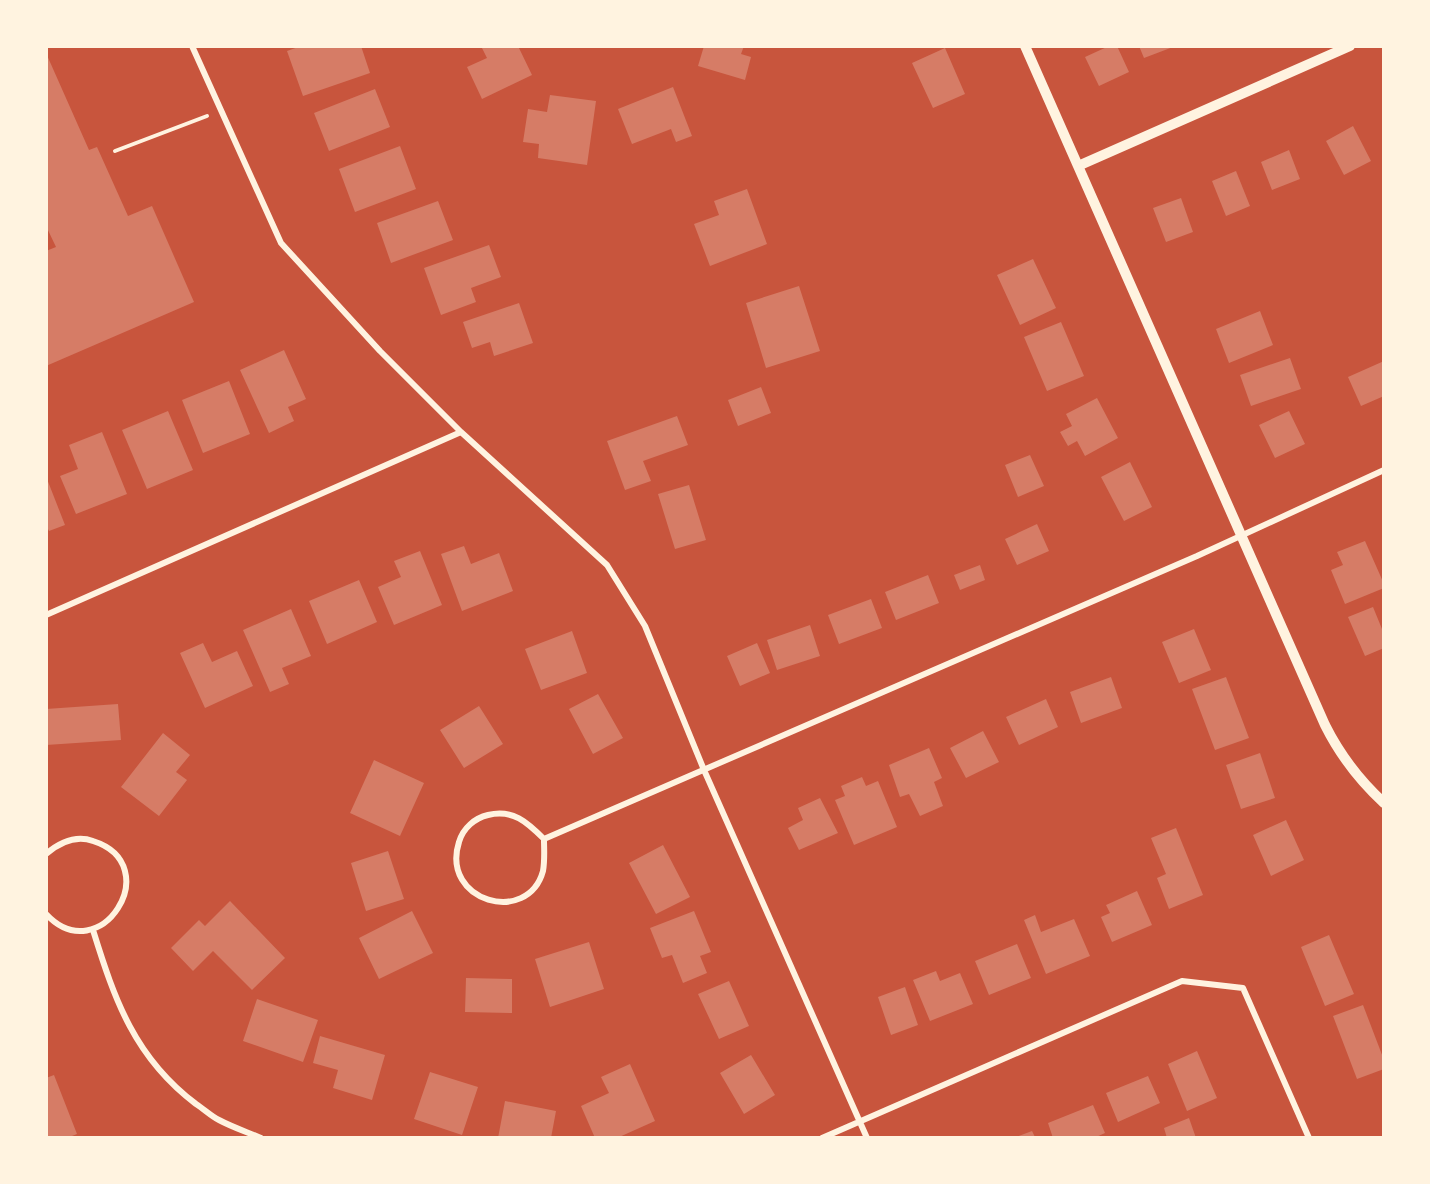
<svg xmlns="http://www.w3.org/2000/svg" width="1430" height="1184" font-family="'Golos Text',sans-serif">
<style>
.building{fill:#d67c66}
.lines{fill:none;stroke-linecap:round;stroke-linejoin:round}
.path{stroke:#fff3e0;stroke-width:4}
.minor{stroke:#fff3e0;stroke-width:6}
.tertiary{stroke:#fff3e0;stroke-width:10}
</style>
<rect width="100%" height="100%" fill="#c8553d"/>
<!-- building -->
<path class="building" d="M 301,46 L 361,46 L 370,73 L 303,96 L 287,51 Z
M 481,46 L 518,46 L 532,75 L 482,99 L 467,67 L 487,58 Z
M 704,46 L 744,46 L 741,54 L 751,57 L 745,80 L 698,66 Z
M 1109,46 L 1117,46 L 1129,72 L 1099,86 L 1085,57 Z
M 1139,46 L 1173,46 L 1173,47 L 1144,58 Z
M 945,48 L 965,94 L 933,108 L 912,63 Z
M 46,53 L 89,150 L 97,147 L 128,216 L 152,206 L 194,302 L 46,366 L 46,251 L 56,247 L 46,226 Z
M 673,87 L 692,136 L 676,142 L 671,129 L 632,144 L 618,109 Z
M 375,89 L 390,127 L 329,151 L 314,113 Z
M 550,95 L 596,101 L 587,165 L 538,158 L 539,144 L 523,142 L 528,109 L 547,112 Z
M 1353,126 L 1371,161 L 1344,175 L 1326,141 Z
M 400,146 L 416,189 L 355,212 L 339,169 Z
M 1289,150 L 1300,179 L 1272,190 L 1261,162 Z
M 1236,171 L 1250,206 L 1226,216 L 1212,181 Z
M 747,189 L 767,244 L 710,266 L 694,224 L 719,215 L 714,201 Z
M 1181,198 L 1193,232 L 1166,242 L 1153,208 Z
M 438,201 L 453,240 L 391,263 L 377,223 Z
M 489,245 L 501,277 L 471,288 L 476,302 L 441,315 L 424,268 Z
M 1033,259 L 1056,308 L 1020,325 L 997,275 Z
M 799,286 L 820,351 L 766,368 L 746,303 Z
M 519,303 L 533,343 L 494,356 L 490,342 L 472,348 L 463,322 Z
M 1260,311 L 1273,345 L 1229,363 L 1216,329 Z
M 1061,322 L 1084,376 L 1047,391 L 1024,337 Z
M 284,350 L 306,399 L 288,407 L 294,421 L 269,433 L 240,370 Z
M 1290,358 L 1301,389 L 1251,406 L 1240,375 Z
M 1384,361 L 1384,396 L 1361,406 L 1348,377 Z
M 229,381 L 250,434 L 203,453 L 182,400 Z
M 761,387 L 771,413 L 738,426 L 728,400 Z
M 1097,398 L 1118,438 L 1085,456 L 1077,441 L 1068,446 L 1060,432 L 1072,426 L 1066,414 Z
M 168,411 L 193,470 L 147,489 L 122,430 Z
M 1289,411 L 1305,444 L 1275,458 L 1259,425 Z
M 677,416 L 688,445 L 643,461 L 651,481 L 625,490 L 607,441 Z
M 102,432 L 127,494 L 76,514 L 60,476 L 78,469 L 69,445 Z
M 1030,455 L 1044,486 L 1018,497 L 1005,465 Z
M 1130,462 L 1152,507 L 1124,521 L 1101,477 Z
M 47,479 L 65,525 L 49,531 L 46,525 Z
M 689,485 L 706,540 L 675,549 L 658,494 Z
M 1037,524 L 1049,551 L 1017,565 L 1005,539 Z
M 1365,541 L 1384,584 L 1384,588 L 1345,604 L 1331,570 L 1343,565 L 1337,552 Z
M 464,546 L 471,564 L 499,553 L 513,591 L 462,611 L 441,554 Z
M 420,551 L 442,605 L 394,625 L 378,587 L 401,577 L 394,561 Z
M 980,565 L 985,580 L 960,590 L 954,575 Z
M 928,575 L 939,603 L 896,620 L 885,592 Z
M 359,580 L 377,622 L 327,644 L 309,601 Z
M 871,599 L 882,628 L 839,644 L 828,615 Z
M 1373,607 L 1382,629 L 1384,628 L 1384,648 L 1365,656 L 1348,617 Z
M 291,609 L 311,656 L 282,668 L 289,684 L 270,692 L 243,630 Z
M 810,625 L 820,656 L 777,670 L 767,640 Z
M 1194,629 L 1211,670 L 1179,683 L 1162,642 Z
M 572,631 L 587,673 L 541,690 L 525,649 Z
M 203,643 L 212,662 L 237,651 L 253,686 L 205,708 L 180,653 Z
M 757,643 L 770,673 L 740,686 L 727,656 Z
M 1111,677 L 1122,708 L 1081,723 L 1070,692 Z
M 1226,677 L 1249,738 L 1215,750 L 1192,689 Z
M 598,694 L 623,738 L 593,754 L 569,709 Z
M 1046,699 L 1058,727 L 1019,745 L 1006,717 Z
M 118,704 L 121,740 L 46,745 L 46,709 Z
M 479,706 L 503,744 L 464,768 L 440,730 Z
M 983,731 L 999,762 L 966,778 L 950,748 Z
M 163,733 L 190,755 L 176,772 L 187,780 L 159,816 L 121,787 Z
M 929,748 L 942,778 L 934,782 L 943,806 L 920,816 L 909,794 L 900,797 L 889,765 Z
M 1260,753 L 1275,798 L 1241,809 L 1226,765 Z
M 374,760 L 424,783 L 400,836 L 350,813 Z
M 862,777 L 866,786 L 878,781 L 897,827 L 854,845 L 835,800 L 845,796 L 841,786 Z
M 820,798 L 838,833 L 799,850 L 788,828 L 803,820 L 798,808 Z
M 1286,820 L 1304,860 L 1271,876 L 1253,835 Z
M 1176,828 L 1203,895 L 1169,909 L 1157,878 L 1166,874 L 1151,838 Z
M 663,845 L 690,897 L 656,914 L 629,863 Z
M 388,851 L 404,899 L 366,911 L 351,863 Z
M 1137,891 L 1152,925 L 1112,942 L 1101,917 L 1110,913 L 1106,905 Z
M 230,901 L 285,958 L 252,990 L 213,951 L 193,971 L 171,948 L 199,920 L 205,926 Z
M 412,911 L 433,953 L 379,979 L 359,938 Z
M 694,911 L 711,952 L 700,956 L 707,973 L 683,983 L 672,955 L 662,958 L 650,928 Z
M 1035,915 L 1041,932 L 1074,919 L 1090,956 L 1046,974 L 1024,920 Z
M 1329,935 L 1354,994 L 1325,1006 L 1301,947 Z
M 589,942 L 604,989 L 550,1007 L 535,959 Z
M 1017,944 L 1031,978 L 989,995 L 975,961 Z
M 936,971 L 940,981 L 960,973 L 973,1004 L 930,1021 L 913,980 Z
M 466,978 L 512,979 L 512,1013 L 465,1012 Z
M 729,981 L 749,1026 L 719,1039 L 698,994 Z
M 905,987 L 918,1025 L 891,1035 L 878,997 Z
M 257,999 L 318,1020 L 303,1062 L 243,1041 Z
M 1363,1005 L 1384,1060 L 1384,1069 L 1357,1079 L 1333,1016 Z
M 320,1036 L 385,1055 L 372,1100 L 333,1088 L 338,1070 L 313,1063 Z
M 1197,1051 L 1217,1098 L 1187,1111 L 1168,1064 Z
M 751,1055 L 775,1095 L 744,1114 L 720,1073 Z
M 630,1064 L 655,1121 L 617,1138 L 595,1138 L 581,1106 L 609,1093 L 601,1077 Z
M 430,1072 L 478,1087 L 462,1135 L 414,1119 Z
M 54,1075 L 77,1134 L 67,1138 L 46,1138 L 46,1078 Z
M 1148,1076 L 1160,1103 L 1118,1122 L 1106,1093 Z
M 505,1101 L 556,1111 L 551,1138 L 498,1138 Z
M 1093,1105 L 1105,1133 L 1094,1138 L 1053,1138 L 1048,1123 Z
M 1189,1118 L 1196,1138 L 1167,1138 L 1164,1128 Z
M 1032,1131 L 1035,1137 L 1016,1137 Z"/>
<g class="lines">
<!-- path -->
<path class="path" d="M 115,151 L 207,116"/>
<!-- minor -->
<path class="minor" d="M 192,46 L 281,243 L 380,351 L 461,432 L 607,565 L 645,626 L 704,770 L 867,1138
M 46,615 L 461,432
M 544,839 C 527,822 513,809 488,815 C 475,818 463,828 459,842 C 440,902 528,926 543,871 C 545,860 544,849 544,839 L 1197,556 L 1384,470
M 46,854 C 59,843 76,835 93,841 C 168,865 100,972 46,914
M 93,930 C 115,1001 135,1058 196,1104 C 204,1109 211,1116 219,1120 C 232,1127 247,1132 261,1138
M 822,1138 L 1182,981 L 1243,988 L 1309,1138"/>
<!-- tertiary -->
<path class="tertiary" d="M 1025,46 L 1325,725 C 1340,755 1359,780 1384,803
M 1078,166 L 1350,46"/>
</g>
<!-- border -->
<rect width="1430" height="1184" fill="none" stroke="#fff3e0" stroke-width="96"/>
</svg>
